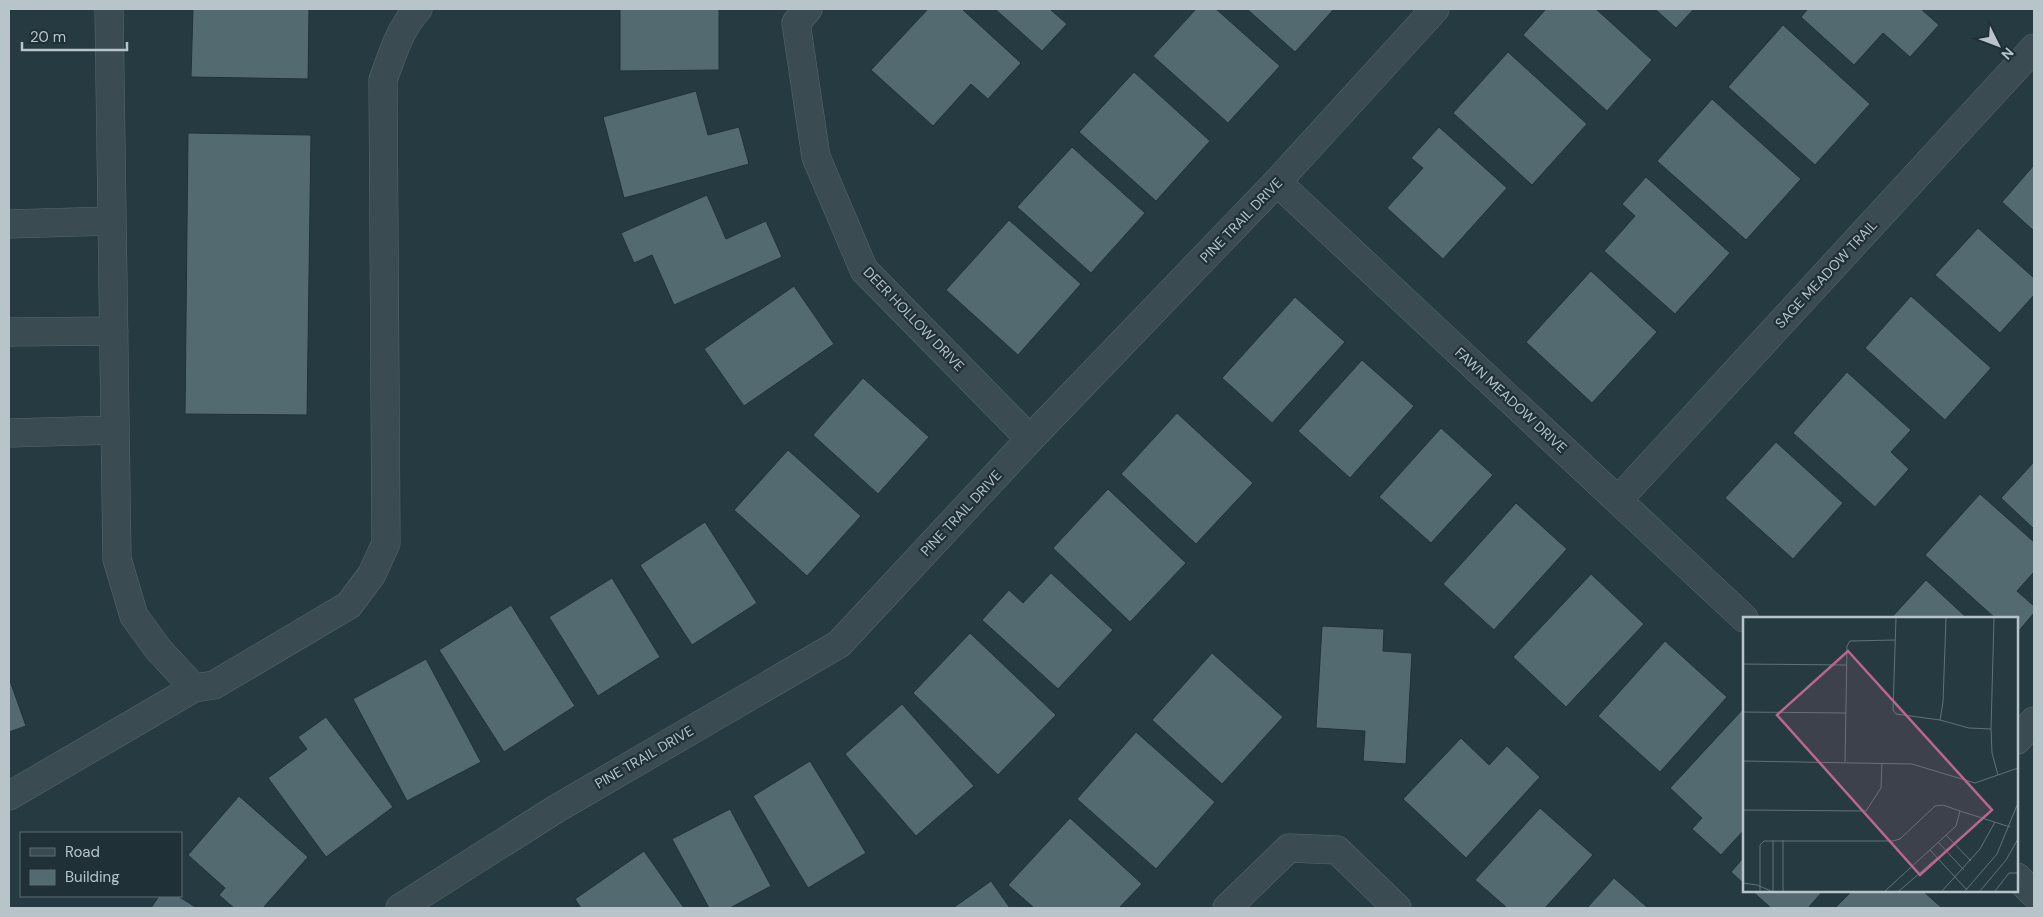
<svg xmlns="http://www.w3.org/2000/svg" width="2043" height="917" font-family="'DM Sans',sans-serif">
<style>
.building{fill:#546a71;stroke:#213238}
.lines{fill:none;stroke-linecap:round;stroke-linejoin:round}
.minor-casing{stroke:#58686e;stroke-width:29}
.minor{stroke:#3a4b51;stroke-width:28}
.labels{text-anchor:middle;dominant-baseline:central;stroke-width:4.5;stroke-linejoin:round;paint-order:stroke}
.street-label{font-size:14px;fill:#b7c5cb;stroke:#1f3036}
.inset-road{fill:none;stroke:#607278;stroke-width:1}
.view{fill:#bd668d;fill-opacity:0.15;stroke:#bd668d;stroke-width:2.5}
.inset-edge{fill:none;stroke:#b7c5cb;stroke-width:2.5}
</style>
<rect width="100%" height="100%" fill="#263b41"/>
<!-- building -->
<path class="building" d="M 193,9 L 309,9 L 308,79 L 191,77 Z
M 620,9 L 719,9 L 719,70 L 620,71 Z
M 928,9 L 962,9 L 1021,63 L 988,99 L 971,84 L 933,126 L 871,70 Z
M 995,9 L 1052,9 L 1051,10 L 1067,24 L 1042,51 Z
M 1196,9 L 1216,9 L 1280,66 L 1228,123 L 1153,56 Z
M 1247,9 L 1334,9 L 1295,52 Z
M 1546,9 L 1596,9 L 1652,60 L 1607,111 L 1523,35 Z
M 1655,9 L 1694,9 L 1676,28 Z
M 1808,9 L 1921,9 L 1939,25 L 1910,57 L 1883,33 L 1854,65 L 1801,17 Z
M 1783,25 L 1870,104 L 1815,165 L 1728,87 Z
M 1508,52 L 1587,124 L 1532,185 L 1453,113 Z
M 1134,72 L 1210,141 L 1156,201 L 1079,132 Z
M 696,91 L 708,135 L 739,127 L 749,164 L 624,198 L 603,117 Z
M 1712,99 L 1801,179 L 1746,240 L 1657,161 Z
M 1439,127 L 1507,188 L 1443,259 L 1387,208 L 1423,168 L 1411,158 Z
M 188,133 L 311,135 L 307,415 L 185,414 Z
M 1072,147 L 1145,213 L 1091,273 L 1017,207 Z
M 2034,165 L 2034,231 L 2002,202 Z
M 1646,177 L 1730,253 L 1675,314 L 1604,251 L 1635,216 L 1622,204 Z
M 707,195 L 726,239 L 766,221 L 782,257 L 674,305 L 652,255 L 634,263 L 621,233 Z
M 1009,220 L 1081,284 L 1018,355 L 946,290 Z
M 1978,228 L 2034,278 L 2034,295 L 2000,333 L 1935,275 Z
M 1591,271 L 1657,332 L 1592,403 L 1526,342 Z
M 794,286 L 834,344 L 744,406 L 704,349 Z
M 1911,296 L 1991,368 L 1945,420 L 1865,348 Z
M 1295,297 L 1345,342 L 1272,423 L 1222,378 Z
M 1362,360 L 1414,406 L 1350,478 L 1298,431 Z
M 1847,372 L 1911,430 L 1891,452 L 1909,469 L 1875,507 L 1793,433 Z
M 863,378 L 929,437 L 878,494 L 813,435 Z
M 1177,413 L 1253,483 L 1196,544 L 1121,474 Z
M 1441,428 L 1493,475 L 1431,543 L 1379,497 Z
M 1776,442 L 1843,503 L 1793,559 L 1725,498 Z
M 788,450 L 861,516 L 807,576 L 734,510 Z
M 2033,463 L 2034,464 L 2034,529 L 2001,498 Z
M 1108,489 L 1186,563 L 1130,622 L 1053,548 Z
M 1980,494 L 2034,542 L 2034,572 L 2017,591 L 2034,606 L 2034,613 L 2017,633 L 2017,618 L 1995,618 L 1925,555 Z
M 1516,503 L 1567,549 L 1494,630 L 1443,584 Z
M 705,522 L 757,603 L 692,645 L 640,565 Z
M 1051,573 L 1113,630 L 1058,689 L 982,620 L 1009,590 L 1023,603 Z
M 1591,574 L 1644,624 L 1566,707 L 1513,657 Z
M 612,578 L 660,657 L 598,696 L 549,617 Z
M 1926,580 L 1967,618 L 1891,618 Z
M 511,605 L 575,706 L 504,752 L 439,650 Z
M 1322,626 L 1384,629 L 1383,651 L 1412,653 L 1406,764 L 1363,761 L 1365,731 L 1316,728 Z
M 970,633 L 1056,715 L 998,775 L 913,693 Z
M 1665,641 L 1727,697 L 1660,772 L 1598,716 Z
M 1212,653 L 1283,717 L 1222,784 L 1152,720 Z
M 426,659 L 481,762 L 407,801 L 353,699 Z
M 9,678 L 26,726 L 9,732 Z
M 902,704 L 974,786 L 916,836 L 845,754 Z
M 1743,709 L 1744,830 L 1721,855 L 1692,829 L 1702,818 L 1670,788 Z
M 326,717 L 393,807 L 326,857 L 268,778 L 307,749 L 298,737 Z
M 1136,732 L 1215,802 L 1156,869 L 1077,799 Z
M 1461,738 L 1489,765 L 1507,746 L 1540,777 L 1466,858 L 1403,799 Z
M 810,761 L 866,853 L 808,888 L 753,796 Z
M 239,796 L 308,857 L 263,908 L 234,908 L 219,895 L 225,888 L 188,855 Z
M 1540,808 L 1593,855 L 1545,908 L 1507,908 L 1475,880 Z
M 730,809 L 771,886 L 730,908 L 709,908 L 672,839 Z
M 1070,818 L 1142,884 L 1119,908 L 1034,908 L 1008,885 Z
M 644,851 L 684,908 L 581,908 L 575,899 Z
M 1744,857 L 1744,884 L 1731,872 Z
M 1614,878 L 1648,908 L 1587,908 Z
M 991,881 L 1010,908 L 953,908 Z
M 1752,891 L 1823,891 L 1808,908 L 1771,908 Z
M 1852,891 L 1923,891 L 1942,908 L 1835,908 Z
M 159,896 L 178,896 L 197,908 L 151,908 Z"/>
<g class="lines">
<defs>
<path id="minor" d="M 109,9 L 117,559 L 134,616 L 158,649 L 194,688 L 214,685 L 349,605 L 372,574 L 386,543 L 383,80 C 392,55 400,28 418,9
M 808,9 L 796,23 L 816,157 L 864,270 L 1030,439
M 1277,182 L 1744,618
M 9,224 L 112,221
M 9,332 L 114,331
M 9,433 L 115,430
M 1618,500 L 2034,48
M 2017,740 L 2034,721
M 9,796 L 194,688
M 2017,877 L 2034,894
M 400,908 L 556,809 L 839,644 L 1030,439 L 1277,182 L 1435,9
M 1227,908 L 1289,848 L 1337,850 L 1397,908"/>
</defs>
<!-- minor casing -->
<use href="#minor" class="minor-casing"/>
<!-- minor -->
<use href="#minor" class="minor"/>
</g>
<g class="labels">
<!-- street labels -->
<g class="street-label">
<text transform="translate(1241 220) rotate(-46)">PINE TRAIL DRIVE</text>
<text transform="translate(1826 274) rotate(-47)">SAGE MEADOW TRAIL</text>
<text transform="translate(914 319) rotate(46)">DEER HOLLOW DRIVE</text>
<text transform="translate(1511 400) rotate(43)">FAWN MEADOW DRIVE</text>
<text transform="translate(961 513) rotate(-47)">PINE TRAIL DRIVE</text>
<text transform="translate(644 757) rotate(-30)">PINE TRAIL DRIVE</text>
</g>
</g>
<!-- overview -->
<g transform="translate(1743 617)">
<rect width="275" height="275" fill="#263b41"/>
<path class="inset-road" d="M 153,1 L 150,93 L 153,97 L 197,103 L 226,111 L 248,112M 251,1 L 248,112 L 249,136 L 255,158M 0,47 L 103,48M 0,95 L 103,96M 197,103 L 200,85 L 203,1M 0,144 L 169,147 L 232,166 L 275,151M 102,145 L 104,29 L 107,24 L 152,23M 0,193 L 123,194 L 138,171 L 139,146M 217,194 L 267,210M 203,218 L 228,244M 40,223 L 40,274M 195,225 L 221,253M 187,233 L 224,273M 0,266 L 14,268 L 28,274M 17,274 L 17,228 L 21,224 L 150,224 L 157,222 L 192,189 L 200,188 L 217,194 L 213,209 L 142,274M 30,274 L 30,223M 156,274 L 194,241M 199,274 L 237,232 L 252,205M 222,274 L 254,237 L 275,186M 237,274 L 263,243 L 275,222M 252,274 L 266,256 L 275,256"/>
<path class="view" d="M 105,34 L 249,193 L 177,258 L 34,98 Z"/>
<rect width="275" height="275" class="inset-edge"/>
</g>
<!-- border -->
<rect width="2043" height="917" fill="none" stroke="#b7c5cb" stroke-width="20"/>
<!-- legend -->
<rect x="20" y="832" width="162" height="65" fill="#1f3036" stroke="#5c6c72"/>
<rect x="30" y="848" width="25" height="8" fill="#3a4b51" stroke="#5c6c72"/>
<text x="65" y="857" font-size="15" fill="#b7c5cb">Road</text>
<rect x="30" y="870" width="25" height="15" fill="#546a71" stroke="#5c6c72"/>
<text x="65" y="882" font-size="15" fill="#b7c5cb">Building</text>
<!-- north arrow -->
<g transform="translate(1998 45) rotate(132)" stroke="#1f3036" stroke-width="4" paint-order="stroke">
<path d="M0-4L9 19L0 12L-9 19Z" fill="#b7c5cb"/>
<text y="-8" font-size="14" font-weight="bold" text-anchor="middle" fill="#b7c5cb">N</text>
</g>
<!-- scale -->
<path d="M22 42v8h105v-8" fill="none" stroke="#b7c5cb" stroke-width="2.5"/>
<text x="30" y="42" font-size="15" fill="#b7c5cb" stroke="#1f3036" stroke-width="4" paint-order="stroke">20 m</text>
</svg>
